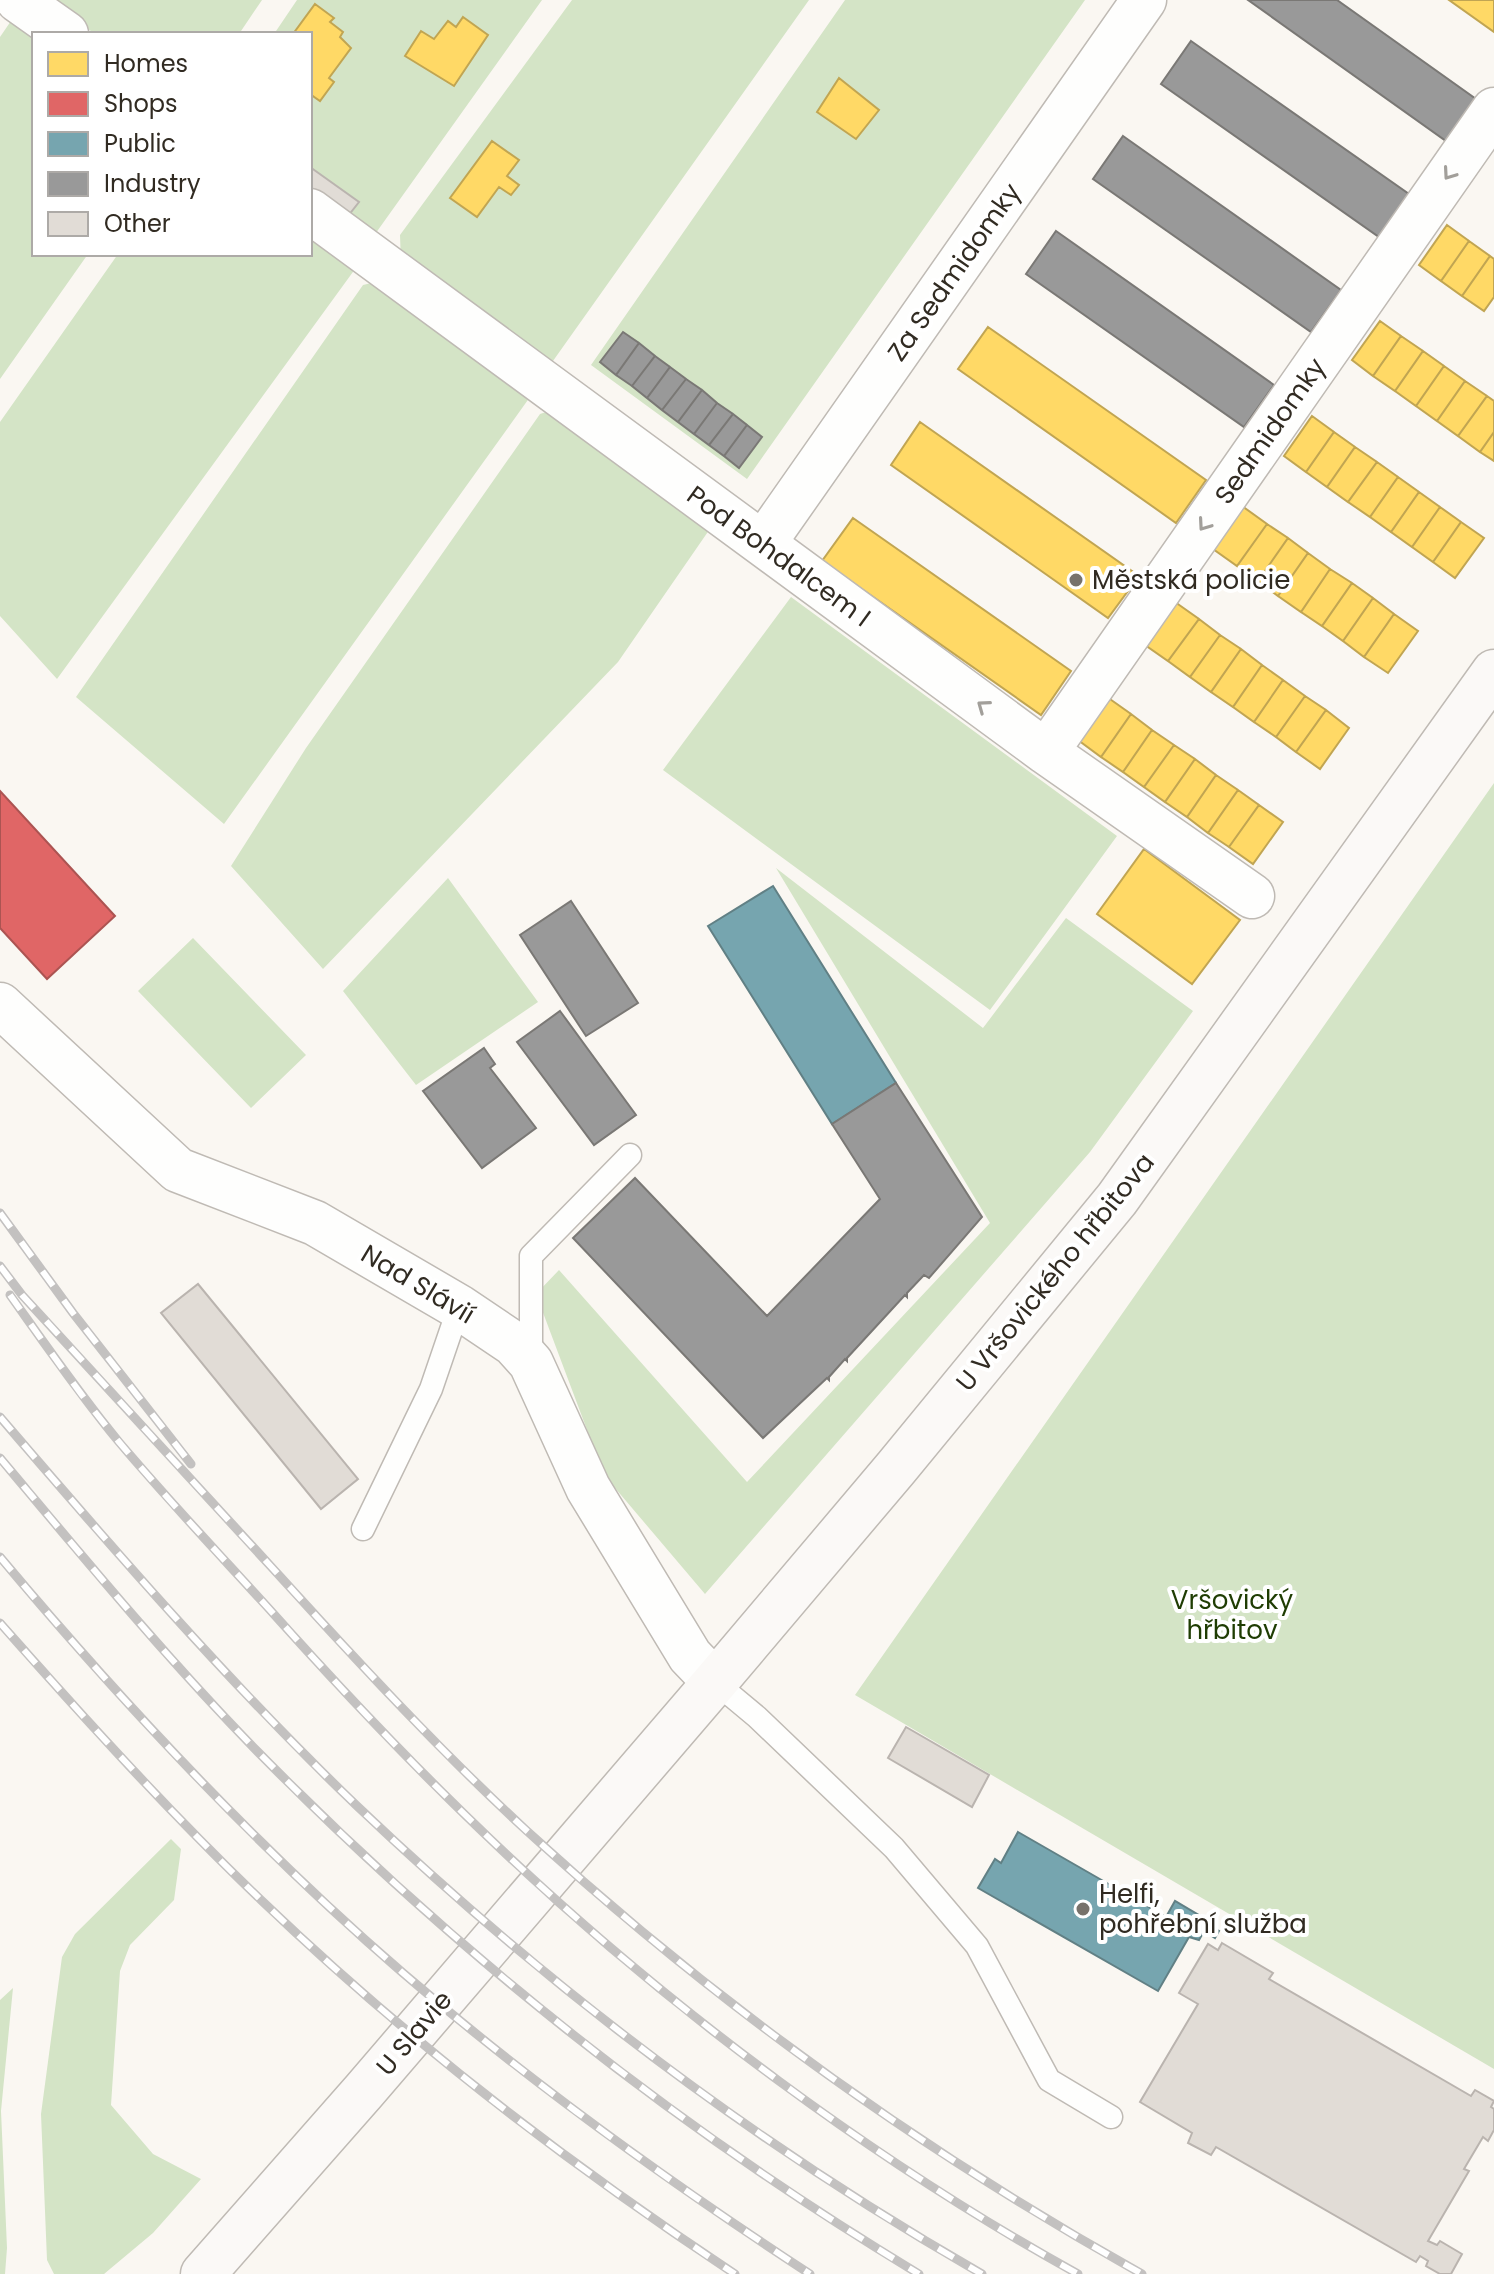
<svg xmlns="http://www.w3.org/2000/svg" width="1494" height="2274" font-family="Poppins,sans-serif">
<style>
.green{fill:#d4e4c6}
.homes{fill:#ffd966;stroke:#c1a552;stroke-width:2}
.shops{fill:#e06666;stroke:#ac5452;stroke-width:2}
.public{fill:#76a5af;stroke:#618085;stroke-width:2}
.industry{fill:#999;stroke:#7a7875;stroke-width:2}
.building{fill:#e1dcd6;stroke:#bab4af;stroke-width:2}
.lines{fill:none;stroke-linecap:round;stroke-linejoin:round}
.lane-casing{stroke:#bfbab4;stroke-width:25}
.street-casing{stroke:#bfbab4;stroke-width:47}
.secondary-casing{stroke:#bfbab4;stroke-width:47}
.lane{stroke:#fefefd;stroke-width:22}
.street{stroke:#fefefd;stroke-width:44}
.secondary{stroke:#fbf9f7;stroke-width:44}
.rail-casing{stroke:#c3c1c0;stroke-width:9}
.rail{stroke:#fff;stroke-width:6;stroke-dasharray:18;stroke-linecap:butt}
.oneway{stroke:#a29f9a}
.poi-dot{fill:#77726b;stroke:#fff;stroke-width:3}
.labels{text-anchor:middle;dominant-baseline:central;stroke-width:8;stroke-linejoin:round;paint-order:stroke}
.street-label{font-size:26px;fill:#312b22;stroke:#fff}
.poi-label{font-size:26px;fill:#312b22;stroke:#fff;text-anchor:start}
.park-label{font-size:26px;fill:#1f3d03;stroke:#fff}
</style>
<rect width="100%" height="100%" fill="#faf7f2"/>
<!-- green -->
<path class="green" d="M 48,0 L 262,0 L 239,34 L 95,34 Z
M 297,0 L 542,0 L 373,237 L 310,192 L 310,34 L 274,34 Z
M 572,0 L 809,0 L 548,368 L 401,262 L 400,235 Z
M 845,0 L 1085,0 L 747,479 L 591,365 Z
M 13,18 L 34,34 L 34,254 L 88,254 L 0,379 L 0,37 Z
M 310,231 L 358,265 L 57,679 L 0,616 L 0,422 L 118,254 L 310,254 Z
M 380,281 L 530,397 L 224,824 L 76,697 L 363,285 Z
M 558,408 L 714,523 L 618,662 L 323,969 L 231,866 L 306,748 L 540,414 Z
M 791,597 L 1117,836 L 990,1010 L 663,770 Z
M 1494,783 L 1494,2069 L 855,1695 Z
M 776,868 L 983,1028 L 1066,918 L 1193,1011 L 1090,1152 L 705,1594 L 604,1475 L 536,1294 L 559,1270 L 747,1482 L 990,1223 Z
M 448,878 L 538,1002 L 416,1085 L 343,991 Z
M 193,938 L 306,1055 L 251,1108 L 138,991 Z
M 171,1839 L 181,1849 L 174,1900 L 130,1945 L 120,1971 L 111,2105 L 153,2154 L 201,2179 L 153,2233 L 104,2274 L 54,2274 L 47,2260 L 41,2114 L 62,1957 L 75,1934 Z
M 13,1988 L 1,2111 L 7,2248 L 5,2274 L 0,2274 L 0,2000 Z"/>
<!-- homes -->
<path class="homes" d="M 1449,0 L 1494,0 L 1494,32 Z
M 315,4 L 334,18 L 330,22 L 343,32 L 340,37 L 351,48 L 329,78 L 334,82 L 320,101 L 310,94 L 310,34 L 293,34 Z
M 463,17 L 488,35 L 454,86 L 405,56 L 421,31 L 434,39 L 448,21 L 456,27 Z
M 839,78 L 879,110 L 856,139 L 817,112 Z
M 492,141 L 519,160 L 507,176 L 519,185 L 511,195 L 499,187 L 477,217 L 450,198 Z
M 1447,225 L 1469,241 L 1441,281 L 1419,265 Z
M 1469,241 L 1490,256 L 1462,296 L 1441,281 Z
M 1490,256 L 1494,259 L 1494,297 L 1484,311 L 1462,296 Z
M 1380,321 L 1401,336 L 1373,376 L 1352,360 Z
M 988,327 L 1206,480 L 1176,523 L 958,369 Z
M 1401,336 L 1423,351 L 1395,391 L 1373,376 Z
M 1423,351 L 1444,366 L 1416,406 L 1395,391 Z
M 1444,366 L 1465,381 L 1437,421 L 1416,406 Z
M 1465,381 L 1487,396 L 1458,436 L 1437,421 Z
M 1487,396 L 1494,401 L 1494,432 L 1480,452 L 1458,436 Z
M 1312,416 L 1334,432 L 1306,472 L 1284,456 Z
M 920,422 L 1139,576 L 1108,618 L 891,465 Z
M 1334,432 L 1355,447 L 1327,487 L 1306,472 Z
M 1494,432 L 1494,461 L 1480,452 Z
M 1355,447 L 1377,462 L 1348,502 L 1327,487 Z
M 1377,462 L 1398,477 L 1370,517 L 1348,502 Z
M 1398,477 L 1419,492 L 1391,532 L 1370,517 Z
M 1419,492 L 1440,507 L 1412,547 L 1391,532 Z
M 1242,506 L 1267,524 L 1237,566 L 1213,549 Z
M 1440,507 L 1461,522 L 1433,562 L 1412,547 Z
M 853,518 L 1071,671 L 1041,715 L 822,561 Z
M 1461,522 L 1484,538 L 1455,578 L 1433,562 Z
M 1267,524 L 1288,538 L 1258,581 L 1237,566 Z
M 1288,538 L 1308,553 L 1278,596 L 1258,581 Z
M 1308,553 L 1330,569 L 1301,612 L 1278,596 Z
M 1330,569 L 1352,583 L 1322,626 L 1301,612 Z
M 1352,583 L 1373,598 L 1343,641 L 1322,626 Z
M 1373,598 L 1394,614 L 1364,657 L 1343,641 Z
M 1175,602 L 1199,619 L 1168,661 L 1145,645 Z
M 1394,614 L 1418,631 L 1388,673 L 1364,657 Z
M 1199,619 L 1220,635 L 1190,677 L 1168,661 Z
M 1220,635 L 1241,649 L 1211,692 L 1190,677 Z
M 1241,649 L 1262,665 L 1233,707 L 1211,692 Z
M 1262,665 L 1283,680 L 1254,722 L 1233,707 Z
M 1283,680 L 1305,696 L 1276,737 L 1254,722 Z
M 1305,696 L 1326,710 L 1296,752 L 1276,737 Z
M 1107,697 L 1131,714 L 1101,757 L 1078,740 Z
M 1326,710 L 1349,728 L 1320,769 L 1296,752 Z
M 1131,714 L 1152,730 L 1123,772 L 1101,757 Z
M 1152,730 L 1174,745 L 1144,787 L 1123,772 Z
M 1174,745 L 1195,759 L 1165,802 L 1144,787 Z
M 1195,759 L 1216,775 L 1187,817 L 1165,802 Z
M 1216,775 L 1238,790 L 1208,833 L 1187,817 Z
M 1238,790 L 1259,805 L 1229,847 L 1208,833 Z
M 1259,805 L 1283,822 L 1253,864 L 1229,847 Z
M 1144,849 L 1240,920 L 1192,984 L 1097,914 Z"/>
<!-- shops -->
<path class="shops" d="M 0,791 L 115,916 L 47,979 L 0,928 Z"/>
<!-- public -->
<path class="public" d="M 773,886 L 896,1083 L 832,1124 L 708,926 Z
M 1018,1832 L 1166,1917 L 1175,1901 L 1202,1917 L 1200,1921 L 1219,1931 L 1215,1938 L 1204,1931 L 1199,1940 L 1189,1937 L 1158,1991 L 978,1888 L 995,1859 L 1001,1863 Z"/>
<!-- industry -->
<path class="industry" d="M 1248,0 L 1337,0 L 1476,99 L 1446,141 Z
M 1191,41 L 1409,194 L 1379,237 L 1161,84 Z
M 1123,136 L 1341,290 L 1311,332 L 1093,179 Z
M 1056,231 L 1274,385 L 1244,427 L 1026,274 Z
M 623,332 L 639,343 L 616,375 L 600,362 Z
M 639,343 L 655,356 L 632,386 L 616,375 Z
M 655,356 L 670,367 L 647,398 L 632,386 Z
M 670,367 L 686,379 L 662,410 L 647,398 Z
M 686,379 L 702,390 L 678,422 L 662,410 Z
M 702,390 L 717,403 L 694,434 L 678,422 Z
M 717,403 L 733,414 L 709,445 L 694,434 Z
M 733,414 L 747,425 L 724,456 L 709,445 Z
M 747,425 L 762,437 L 739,468 L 724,456 Z
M 571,901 L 638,1003 L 586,1036 L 520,935 Z
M 560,1011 L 636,1115 L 594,1145 L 517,1042 Z
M 484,1048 L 495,1064 L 490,1068 L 536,1128 L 482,1168 L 423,1091 Z
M 896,1083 L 982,1217 L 929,1278 L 924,1275 L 907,1293 L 907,1297 L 905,1295 L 847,1358 L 847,1361 L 845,1359 L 829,1377 L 829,1380 L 827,1378 L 763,1438 L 573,1238 L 635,1178 L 767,1316 L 880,1199 L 832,1124 Z"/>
<!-- building -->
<path class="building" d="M 310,167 L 359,202 L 344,221 L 310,195 Z
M 198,1284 L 358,1479 L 321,1509 L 161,1313 Z
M 906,1727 L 989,1775 L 972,1807 L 888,1758 Z
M 1222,1943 L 1273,1973 L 1269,1979 L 1471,2096 L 1475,2090 L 1494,2101 L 1491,2107 L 1494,2109 L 1494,2130 L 1488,2141 L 1483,2137 L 1464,2169 L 1469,2171 L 1428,2241 L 1437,2245 L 1440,2241 L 1462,2254 L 1451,2274 L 1440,2274 L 1426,2266 L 1428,2261 L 1420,2256 L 1416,2262 L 1216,2147 L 1211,2155 L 1188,2143 L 1192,2133 L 1140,2102 L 1198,2004 L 1179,1993 L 1208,1944 L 1218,1950 Z"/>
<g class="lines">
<defs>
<path id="lane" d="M 531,1358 L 531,1256 L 630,1155
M 363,1529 L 431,1389 L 459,1307
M 715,1682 L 757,1717 L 894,1848 L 977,1946 L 1049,2080 L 1111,2117"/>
<path id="street" d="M 18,0 L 66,34
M 310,211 L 1046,752 L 1252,896
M 763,544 L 1144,0
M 1046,752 L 1494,110
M 0,1005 L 178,1170 L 315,1223 L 459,1307 L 514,1344 L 531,1363 L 588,1488 L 690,1656 L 715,1682"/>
<path id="secondary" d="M 203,2274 L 364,2091 L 715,1682 L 896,1468 L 1117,1199 L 1494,672"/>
</defs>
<!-- lane casing -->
<use href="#lane" class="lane-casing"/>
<!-- street casing -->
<use href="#street" class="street-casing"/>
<!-- secondary casing -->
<use href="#secondary" class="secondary-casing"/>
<!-- lane -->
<use href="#lane" class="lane"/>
<!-- street -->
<use href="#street" class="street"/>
<!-- secondary -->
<use href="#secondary" class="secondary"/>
<defs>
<path id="rail" d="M 0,1213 L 73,1313 L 191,1464
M 0,1266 L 22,1295 C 107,1387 191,1480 276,1572 C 357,1661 439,1750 527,1831 C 715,2003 920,2150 1142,2274
M 10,1295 C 45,1344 80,1395 119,1442 C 168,1500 220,1555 271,1611 C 346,1695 424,1777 506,1854 C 673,2011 877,2163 1078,2274
M 0,1417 C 114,1550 229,1683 356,1805 C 545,1985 755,2144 982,2274
M 0,1458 C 84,1558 167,1659 258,1752 C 455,1952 678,2129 919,2274
M 0,1557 C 124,1705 257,1847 403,1973 C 531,2083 669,2182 810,2274
M 0,1623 C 84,1718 169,1812 261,1900 C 406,2039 567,2163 735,2274"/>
</defs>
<!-- rail casing -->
<use href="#rail" class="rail-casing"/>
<!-- rail -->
<use href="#rail" class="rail"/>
</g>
<!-- one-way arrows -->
<defs><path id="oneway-chevron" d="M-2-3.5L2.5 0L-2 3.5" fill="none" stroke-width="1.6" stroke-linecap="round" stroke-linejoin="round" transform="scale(2)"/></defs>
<g class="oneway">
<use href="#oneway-chevron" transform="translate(1449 174) rotate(125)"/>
<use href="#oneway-chevron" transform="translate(1204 525) rotate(125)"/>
<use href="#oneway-chevron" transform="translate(983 706) rotate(-144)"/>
</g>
<!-- markers -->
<g class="poi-dot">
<circle cx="1076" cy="580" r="8"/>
<circle cx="1083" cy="1909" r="8"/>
</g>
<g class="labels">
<!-- street labels -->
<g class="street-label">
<text transform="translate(954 272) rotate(-55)">Za Sedmidomky</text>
<text transform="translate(1270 431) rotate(-55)">Sedmidomky</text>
<text transform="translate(779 556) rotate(36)">Pod Bohdalcem I</text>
<text transform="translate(1055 1272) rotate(-51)">U Vršovického hřbitova</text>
<text transform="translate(418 1284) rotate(31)">Nad Slávií</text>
<text transform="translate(414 2033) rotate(-50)">U Slavie</text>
</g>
<!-- poi labels -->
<g class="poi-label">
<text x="1092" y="580">Městská policie</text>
<text x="1099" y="1894">Helfi,<tspan x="1099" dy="30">pohřební služba</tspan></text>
</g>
<!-- park labels -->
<g class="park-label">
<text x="1232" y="1600">Vršovický<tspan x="1232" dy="30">hřbitov</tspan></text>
</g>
</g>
<!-- legend -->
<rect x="32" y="32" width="280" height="224" fill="#ffffff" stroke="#adaaa7" stroke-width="2"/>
<rect x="48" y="52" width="40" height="24" fill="#ffd966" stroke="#adaaa7" stroke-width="2"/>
<text x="104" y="72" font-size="24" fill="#312b22">Homes</text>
<rect x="48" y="92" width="40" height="24" fill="#e06666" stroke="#adaaa7" stroke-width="2"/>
<text x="104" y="112" font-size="24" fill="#312b22">Shops</text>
<rect x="48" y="132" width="40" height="24" fill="#76a5af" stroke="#adaaa7" stroke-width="2"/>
<text x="104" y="152" font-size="24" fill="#312b22">Public</text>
<rect x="48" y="172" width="40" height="24" fill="#999999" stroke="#adaaa7" stroke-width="2"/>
<text x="104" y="192" font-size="24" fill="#312b22">Industry</text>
<rect x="48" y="212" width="40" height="24" fill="#e1dcd6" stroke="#adaaa7" stroke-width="2"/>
<text x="104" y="232" font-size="24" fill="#312b22">Other</text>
</svg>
